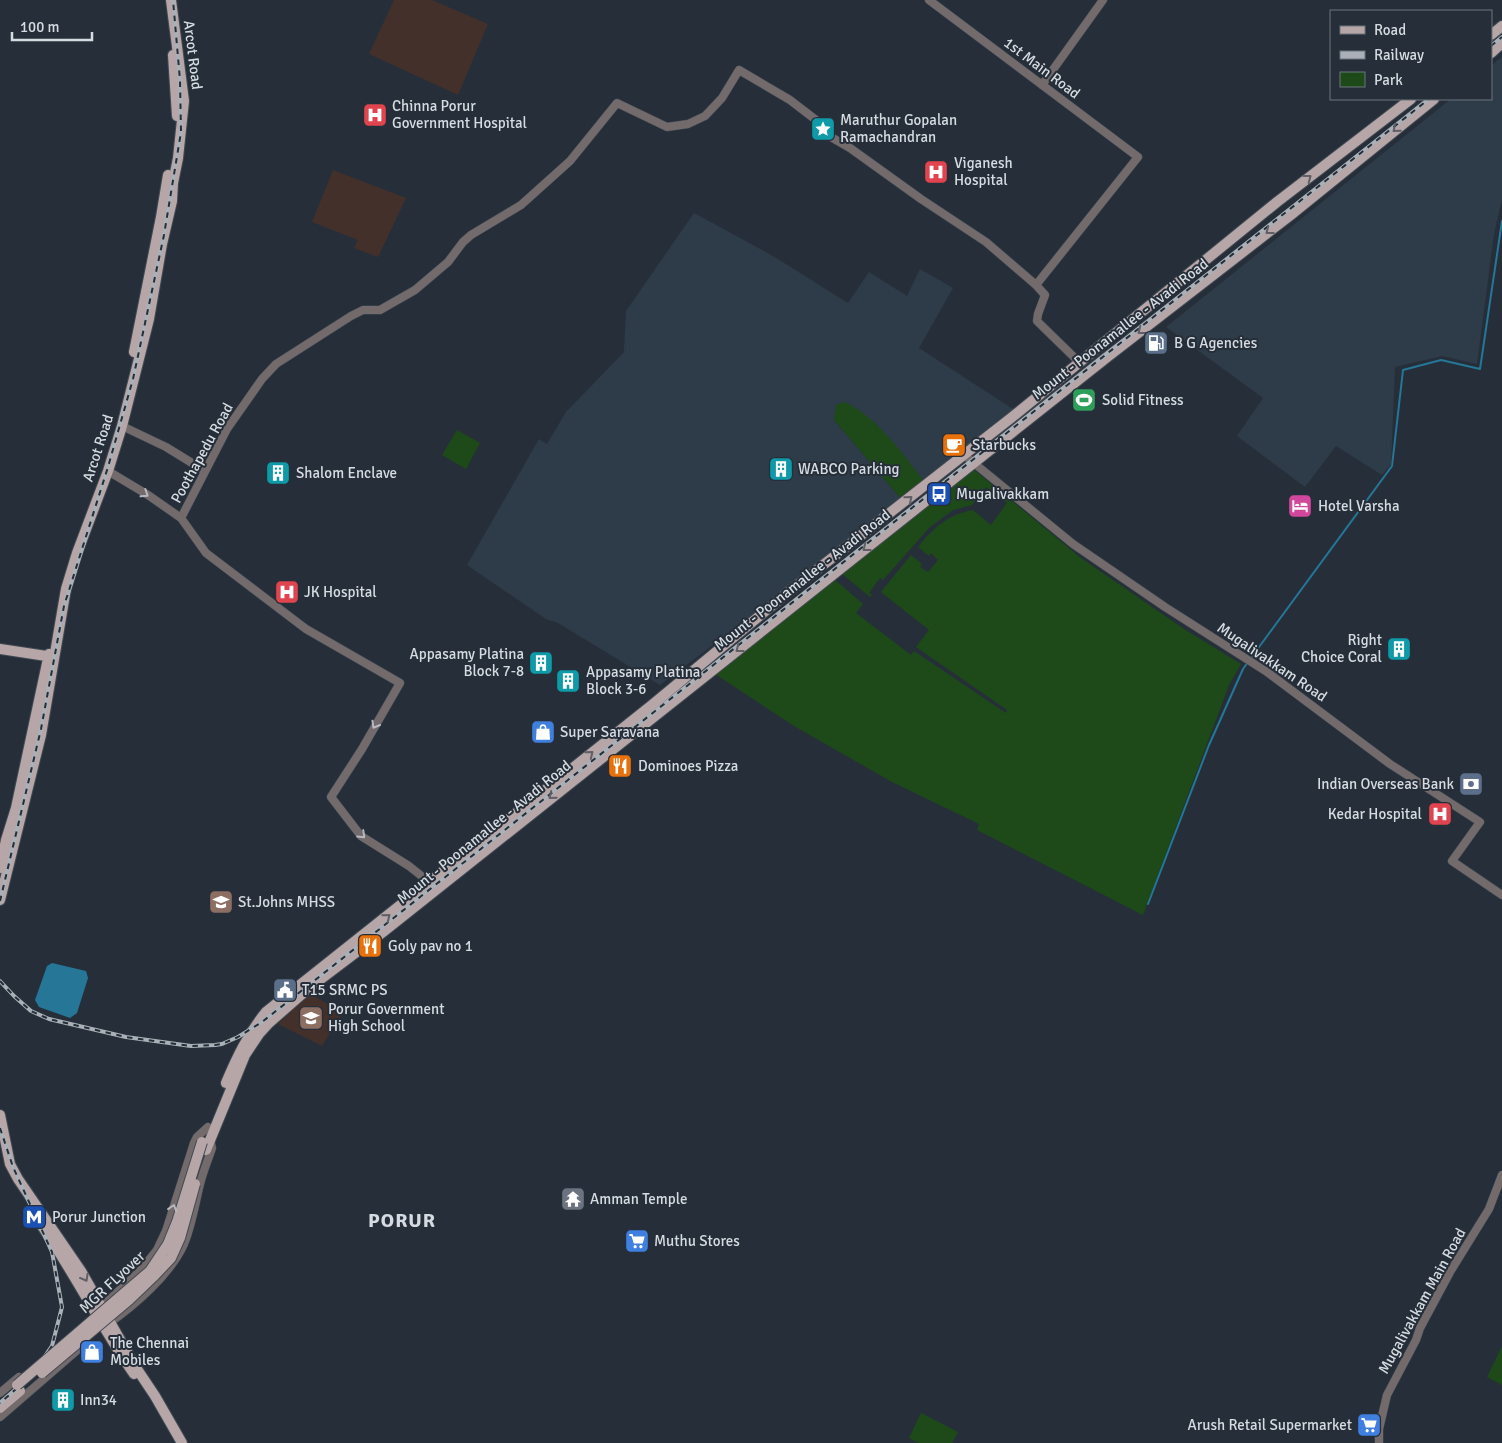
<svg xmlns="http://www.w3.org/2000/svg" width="1502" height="1443" font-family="Signika,sans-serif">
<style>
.built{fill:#2e3b49}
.education{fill:#43302a}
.green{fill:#1d4a18}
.water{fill:#257697}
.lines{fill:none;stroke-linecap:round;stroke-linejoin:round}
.stream{stroke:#257697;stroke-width:2}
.minor-casing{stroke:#424b54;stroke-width:9}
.major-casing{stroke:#424b54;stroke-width:12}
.minor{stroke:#726a6b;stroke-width:8}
.major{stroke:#b6a6a7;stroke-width:10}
.rail-casing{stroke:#a9b0b7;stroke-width:4}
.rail{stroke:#262f39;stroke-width:2;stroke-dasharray:5.5;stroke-linecap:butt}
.major-bridge-casing{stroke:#424b54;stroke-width:12;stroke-linecap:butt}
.major-bridge{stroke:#b6a6a7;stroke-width:10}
.oneway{stroke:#605f65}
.oneway2{stroke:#b7b9be}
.labels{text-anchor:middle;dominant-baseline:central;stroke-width:4;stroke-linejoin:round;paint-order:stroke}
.street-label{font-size:15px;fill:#d5dbe1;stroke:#262f39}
.poi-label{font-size:15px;fill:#d5dbe1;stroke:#262f39;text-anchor:start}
.district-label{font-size:20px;font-weight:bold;letter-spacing:1px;fill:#d5dbe1;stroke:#262f39}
</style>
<rect width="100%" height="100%" fill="#262f39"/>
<!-- built -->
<path class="built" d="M 1502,57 L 1502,199 L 1494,234 L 1477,364 L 1442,356 L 1395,367 L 1391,464 L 1382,475 L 1336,446 L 1305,487 L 1237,436 L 1263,398 L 1166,327 L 1451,99 L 1491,99 L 1491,66 Z
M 694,213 L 773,256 L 848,303 L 869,272 L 907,296 L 920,269 L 953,288 L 919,348 L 1016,411 L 926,484 L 834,420 L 903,501 L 660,685 L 558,623 L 546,619 L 467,565 L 539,439 L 547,444 L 566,412 L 624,352 L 626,311 Z"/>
<!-- education -->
<path class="education" d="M 394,0 L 432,0 L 488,24 L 458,95 L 369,54 Z
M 333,170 L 406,198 L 378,257 L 354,248 L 358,240 L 312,222 Z
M 311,994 L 342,1013 L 322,1046 L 278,1024 Z"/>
<!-- green -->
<path class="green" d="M 845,402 C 878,418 904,455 926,484 L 903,501 L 834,420 L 836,405 Z
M 457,430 L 480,443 L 466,469 L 442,455 Z
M 973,469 L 1081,558 L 1184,629 L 1241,664 L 1229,685 L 1143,915 L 977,830 L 979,824 L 892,782 L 794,726 L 715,674 L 834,579 L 863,604 L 856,613 L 911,655 L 914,651 L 1006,713 L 1007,710 L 916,647 L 929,630 L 881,592 L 911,555 L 922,564 L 920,567 L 928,572 L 938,560 L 931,553 L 929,556 L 918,547 C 933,528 949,514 973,510 L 991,525 L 1007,503 L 986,487 L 972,505 L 953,510 L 929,528 L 883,580 L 880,578 L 869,593 L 872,595 L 870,597 L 841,573 Z
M 1502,1346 L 1502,1385 L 1487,1377 Z
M 921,1413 L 958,1432 L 952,1443 L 919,1443 L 909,1438 Z"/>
<!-- water -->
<path class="water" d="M 52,963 L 86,971 L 88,978 L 77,1013 L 70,1018 L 39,1007 L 35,1000 L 47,966 Z"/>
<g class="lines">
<!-- stream -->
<path class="stream" d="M 1251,658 L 1392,466 L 1403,370 L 1441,360 L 1480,369 L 1502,221
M 1148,904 L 1209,745 L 1243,669 L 1248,662"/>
<defs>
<path id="minor" d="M 929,0 L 1138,157 L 1036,285
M 1042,85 L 1103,0
M 122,426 L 166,447 L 205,471
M 964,455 L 1073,544 L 1165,607 L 1267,672 L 1390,764 L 1480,822 L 1452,861 L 1502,895
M 108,471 L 148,495 L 181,518 L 206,553 L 306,629 L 400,683 L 362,749 L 331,797 L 361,836 L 409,866 L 429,882
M 181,518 L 227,429 L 262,379 L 276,364 L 351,316 L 363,310 L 380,310 L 415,290 L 448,262 L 463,242 L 471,235 L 521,205 L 570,161 L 617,103 L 667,127 L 688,124 L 705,116 L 722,98 L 739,70 L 790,100 L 816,120 L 824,133 L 850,148 L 921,199 L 986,242 L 1036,285 L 1045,295 L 1038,314 L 1037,321 L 1079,362
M 108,1301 L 140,1271 L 157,1250 L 166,1231 L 194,1143 L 197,1137 L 208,1127
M 108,1324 C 135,1305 170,1275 184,1244 C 192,1225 195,1204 200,1184 C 203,1172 208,1160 212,1148 L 211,1144
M 0,1393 L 19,1377
M 0,1417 L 82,1346
M 1379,1443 L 1379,1429 L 1387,1395 L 1416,1340 L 1420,1328 L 1450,1272 L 1489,1209 L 1502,1175"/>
<path id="major" d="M 1491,35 L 1502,26
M 1491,53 L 1502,43
M 173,55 L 177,116
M 134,352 L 161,217 L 168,175
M 0,649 L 53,657
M 0,868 L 6,840 L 16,808 L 49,654
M 0,900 L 41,735 L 66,589 L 77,553 L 108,471 L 122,426 L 149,319 L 162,244 L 172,201 L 173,183 L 178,158 L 184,101 L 171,0
M 226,1083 C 237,1057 248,1034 266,1012 L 652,705 L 786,594 L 1011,418 L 1277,202 L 1411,99
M 0,1115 L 10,1164 L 18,1179 L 81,1271 L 135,1366 L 155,1396 L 182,1443
M 206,1150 L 245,1055 L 259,1034 L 269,1023 L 309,988 L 383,932 L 1106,358 L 1292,214 L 1434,99
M 40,1223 C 74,1272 100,1325 134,1374
M 0,1408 L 20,1391"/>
</defs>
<!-- minor casing -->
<use href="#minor" class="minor-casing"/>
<!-- major casing -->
<use href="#major" class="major-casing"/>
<!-- minor -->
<use href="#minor" class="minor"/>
<!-- major -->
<use href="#major" class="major"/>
<defs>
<path id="rail" d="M 1491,46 L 1502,37
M 0,901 L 41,729 L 64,606 L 108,467 L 133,379 L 164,235 L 181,132 L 180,80 L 173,0
M 0,981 L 14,996 L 31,1011 L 49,1019 L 126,1037 L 191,1046 L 215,1045 L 222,1044 L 238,1037 L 262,1022 L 1429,99
M 0,1128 L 13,1167 L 52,1252 L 62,1307 L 52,1346 L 32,1375 L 0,1403"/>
</defs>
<!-- rail casing -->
<use href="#rail" class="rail-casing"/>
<!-- rail -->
<use href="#rail" class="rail"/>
<defs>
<path id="major-bridge" d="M 42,1373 L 129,1300 L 153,1277 L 171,1258 L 180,1238 L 195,1184
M 17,1385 L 150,1271 L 168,1244 L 177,1222 L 202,1142"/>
</defs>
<!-- major-bridge casing -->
<use href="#major-bridge" class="major-bridge-casing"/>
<!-- major-bridge -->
<use href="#major-bridge" class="major-bridge"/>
</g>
<!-- one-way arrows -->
<defs><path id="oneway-chevron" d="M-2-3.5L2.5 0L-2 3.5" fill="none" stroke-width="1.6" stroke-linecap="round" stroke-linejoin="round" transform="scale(1.25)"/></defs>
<g class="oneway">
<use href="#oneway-chevron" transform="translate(1396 129) rotate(141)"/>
<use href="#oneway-chevron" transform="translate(1308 178) rotate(-37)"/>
<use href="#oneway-chevron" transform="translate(1269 231) rotate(142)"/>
<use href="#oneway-chevron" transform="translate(1141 331) rotate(142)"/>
<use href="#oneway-chevron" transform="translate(909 499) rotate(-39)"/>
<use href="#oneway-chevron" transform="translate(866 548) rotate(142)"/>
<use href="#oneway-chevron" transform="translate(739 649) rotate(142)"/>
<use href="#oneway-chevron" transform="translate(590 754) rotate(-39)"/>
<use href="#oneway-chevron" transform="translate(552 796) rotate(141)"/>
<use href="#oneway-chevron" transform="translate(387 917) rotate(-39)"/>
<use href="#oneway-chevron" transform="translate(85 1278) rotate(61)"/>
</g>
<g class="oneway2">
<use href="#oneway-chevron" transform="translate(145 494) rotate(33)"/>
<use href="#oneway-chevron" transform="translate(375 725) rotate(120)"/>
<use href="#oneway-chevron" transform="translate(362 835) rotate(44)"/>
<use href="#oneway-chevron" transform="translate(173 1208) rotate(-73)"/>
</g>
<!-- icons -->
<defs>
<symbol id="hospital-square" viewBox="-11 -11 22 22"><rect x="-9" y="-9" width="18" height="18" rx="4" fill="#e0444e" stroke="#262f39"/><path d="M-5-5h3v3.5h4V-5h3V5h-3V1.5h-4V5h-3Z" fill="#fff"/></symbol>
<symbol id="sight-square" viewBox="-11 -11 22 22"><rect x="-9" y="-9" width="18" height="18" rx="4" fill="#0f9aa8" stroke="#262f39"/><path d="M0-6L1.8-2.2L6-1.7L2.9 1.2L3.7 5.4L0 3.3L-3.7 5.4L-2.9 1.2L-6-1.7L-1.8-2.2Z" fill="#fff"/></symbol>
<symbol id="fuel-square" viewBox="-11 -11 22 22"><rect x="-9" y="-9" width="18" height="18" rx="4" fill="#5c6f8a" stroke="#262f39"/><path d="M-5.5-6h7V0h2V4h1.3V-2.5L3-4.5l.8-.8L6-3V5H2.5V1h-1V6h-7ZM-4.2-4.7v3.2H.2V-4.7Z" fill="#fff"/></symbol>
<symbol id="stadium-square" viewBox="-11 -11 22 22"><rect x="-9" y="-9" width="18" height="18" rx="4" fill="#2e9e5b" stroke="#262f39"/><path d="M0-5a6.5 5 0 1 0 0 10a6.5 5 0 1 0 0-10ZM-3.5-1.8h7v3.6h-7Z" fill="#fff"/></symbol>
<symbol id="cafe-square" viewBox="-11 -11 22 22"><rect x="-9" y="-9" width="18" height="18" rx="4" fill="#e8710a" stroke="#262f39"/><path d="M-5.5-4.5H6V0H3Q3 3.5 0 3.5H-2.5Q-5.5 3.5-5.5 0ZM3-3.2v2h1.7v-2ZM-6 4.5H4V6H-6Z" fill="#fff"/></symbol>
<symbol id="building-square" viewBox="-11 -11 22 22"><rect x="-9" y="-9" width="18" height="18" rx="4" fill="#0f9aa8" stroke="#262f39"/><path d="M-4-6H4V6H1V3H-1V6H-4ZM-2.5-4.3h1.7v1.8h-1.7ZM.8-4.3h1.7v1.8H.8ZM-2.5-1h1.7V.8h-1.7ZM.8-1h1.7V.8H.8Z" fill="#fff"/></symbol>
<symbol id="bus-square" viewBox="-11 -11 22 22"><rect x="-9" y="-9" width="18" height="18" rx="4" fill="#1a4fb4" stroke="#262f39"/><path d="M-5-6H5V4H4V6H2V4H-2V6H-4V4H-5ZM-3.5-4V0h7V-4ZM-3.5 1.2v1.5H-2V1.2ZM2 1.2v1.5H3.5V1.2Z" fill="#fff"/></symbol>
<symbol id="hotel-square" viewBox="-11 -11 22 22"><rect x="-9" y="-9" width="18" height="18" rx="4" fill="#d1479c" stroke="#262f39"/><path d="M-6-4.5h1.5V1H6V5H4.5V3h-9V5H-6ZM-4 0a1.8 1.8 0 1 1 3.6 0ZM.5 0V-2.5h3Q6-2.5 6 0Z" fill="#fff"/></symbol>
<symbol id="shop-square" viewBox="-11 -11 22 22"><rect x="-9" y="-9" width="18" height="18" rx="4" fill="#3f7fe0" stroke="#262f39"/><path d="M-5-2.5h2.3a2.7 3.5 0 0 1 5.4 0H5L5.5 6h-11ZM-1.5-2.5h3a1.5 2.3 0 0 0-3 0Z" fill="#fff"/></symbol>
<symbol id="restaurant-square" viewBox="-11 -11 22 22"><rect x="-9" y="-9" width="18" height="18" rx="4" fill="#e8710a" stroke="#262f39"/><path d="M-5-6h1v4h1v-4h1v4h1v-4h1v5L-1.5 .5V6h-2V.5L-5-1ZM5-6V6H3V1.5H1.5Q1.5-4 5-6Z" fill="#fff"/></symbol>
<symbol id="bank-square" viewBox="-11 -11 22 22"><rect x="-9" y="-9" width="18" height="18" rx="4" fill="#5c6f8a" stroke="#262f39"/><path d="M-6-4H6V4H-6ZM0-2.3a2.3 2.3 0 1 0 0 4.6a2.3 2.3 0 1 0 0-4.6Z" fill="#fff"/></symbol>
<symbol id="school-square" viewBox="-11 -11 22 22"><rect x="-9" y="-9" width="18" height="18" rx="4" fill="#8d6e63" stroke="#262f39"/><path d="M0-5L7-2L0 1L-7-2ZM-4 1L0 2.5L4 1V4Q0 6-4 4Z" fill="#fff"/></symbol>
<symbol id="civic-square" viewBox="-11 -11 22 22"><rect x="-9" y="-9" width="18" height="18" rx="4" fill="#5c6f8a" stroke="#262f39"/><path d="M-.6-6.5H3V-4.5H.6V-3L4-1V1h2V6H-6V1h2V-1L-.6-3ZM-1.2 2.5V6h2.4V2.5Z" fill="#fff"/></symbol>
<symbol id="temple-square" viewBox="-11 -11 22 22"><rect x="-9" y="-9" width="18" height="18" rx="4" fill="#6b7280" stroke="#262f39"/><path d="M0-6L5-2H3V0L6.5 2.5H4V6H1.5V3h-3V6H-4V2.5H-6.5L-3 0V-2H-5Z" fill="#fff"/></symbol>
<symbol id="metro-square" viewBox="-11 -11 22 22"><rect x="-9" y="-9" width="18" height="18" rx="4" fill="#1a4fb4" stroke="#262f39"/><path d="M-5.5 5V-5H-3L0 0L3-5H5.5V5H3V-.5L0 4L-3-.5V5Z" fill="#fff"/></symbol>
<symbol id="supermarket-square" viewBox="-11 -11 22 22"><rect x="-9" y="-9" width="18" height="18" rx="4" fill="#3f7fe0" stroke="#262f39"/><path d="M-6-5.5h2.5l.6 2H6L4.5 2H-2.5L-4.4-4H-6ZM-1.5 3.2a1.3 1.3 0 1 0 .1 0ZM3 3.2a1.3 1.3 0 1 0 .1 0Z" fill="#fff"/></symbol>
</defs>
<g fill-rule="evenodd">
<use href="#hospital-square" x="361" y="101" width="28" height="28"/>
<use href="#sight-square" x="809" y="115" width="28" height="28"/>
<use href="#hospital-square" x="922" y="158" width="28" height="28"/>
<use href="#fuel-square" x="1142" y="329" width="28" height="28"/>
<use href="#stadium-square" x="1070" y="386" width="28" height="28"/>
<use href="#cafe-square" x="940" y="431" width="28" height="28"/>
<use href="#building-square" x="767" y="455" width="28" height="28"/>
<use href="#building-square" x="264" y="459" width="28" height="28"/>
<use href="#bus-square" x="925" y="480" width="28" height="28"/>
<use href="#hotel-square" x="1286" y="492" width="28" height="28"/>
<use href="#hospital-square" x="273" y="578" width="28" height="28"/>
<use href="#building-square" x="1385" y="635" width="28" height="28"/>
<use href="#building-square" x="527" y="649" width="28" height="28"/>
<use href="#building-square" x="554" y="667" width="28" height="28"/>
<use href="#shop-square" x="529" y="718" width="28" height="28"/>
<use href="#restaurant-square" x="606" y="752" width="28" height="28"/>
<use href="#bank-square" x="1457" y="770" width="28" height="28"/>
<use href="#hospital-square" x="1426" y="800" width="28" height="28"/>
<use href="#school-square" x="207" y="888" width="28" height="28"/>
<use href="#restaurant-square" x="356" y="932" width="28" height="28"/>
<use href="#civic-square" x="271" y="976" width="28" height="28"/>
<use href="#school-square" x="297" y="1004" width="28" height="28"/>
<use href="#temple-square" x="559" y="1185" width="28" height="28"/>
<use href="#metro-square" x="20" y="1203" width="28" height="28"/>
<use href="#supermarket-square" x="623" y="1227" width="28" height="28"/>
<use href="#shop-square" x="78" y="1338" width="28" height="28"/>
<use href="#building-square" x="49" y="1386" width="28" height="28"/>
<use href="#supermarket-square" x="1355" y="1411" width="28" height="28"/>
</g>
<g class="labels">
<!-- street labels -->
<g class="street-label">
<text transform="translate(193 55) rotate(83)">Arcot Road</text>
<text transform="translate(1042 68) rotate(37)">1st Main Road</text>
<text transform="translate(1120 329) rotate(-38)">Mount - Poonamallee - Avadi Road</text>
<text transform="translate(98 448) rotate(-72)">Arcot Road</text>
<text transform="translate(202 453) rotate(-61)">Poothapedu Road</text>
<text transform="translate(802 580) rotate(-38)">Mount - Poonamallee - Avadi Road</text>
<text transform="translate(1272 662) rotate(34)">Mugalivakkam Road</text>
<text transform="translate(484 832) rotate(-39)">Mount - Poonamallee - Avadi Road</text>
<text transform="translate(112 1282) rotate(-43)">MGR FLyover</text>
<text transform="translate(1422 1301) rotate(-61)">Mugalivakkam Main Road</text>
</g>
<!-- poi labels -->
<g class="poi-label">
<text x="392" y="106">Chinna Porur<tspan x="392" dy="17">Government Hospital</tspan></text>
<text x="840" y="120">Maruthur Gopalan<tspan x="840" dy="17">Ramachandran</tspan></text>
<text x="954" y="163">Viganesh<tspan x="954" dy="17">Hospital</tspan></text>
<text x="1174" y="343">B G Agencies</text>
<text x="1102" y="400">Solid Fitness</text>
<text x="972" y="445">Starbucks</text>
<text x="798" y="469">WABCO Parking</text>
<text x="296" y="473">Shalom Enclave</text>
<text x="956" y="494">Mugalivakkam</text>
<text x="1318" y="506">Hotel Varsha</text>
<text x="304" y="592">JK Hospital</text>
<text x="1382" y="640" text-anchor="end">Right<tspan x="1382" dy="17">Choice Coral</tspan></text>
<text x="524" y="654" text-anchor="end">Appasamy Platina<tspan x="524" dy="17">Block 7-8</tspan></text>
<text x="586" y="672">Appasamy Platina<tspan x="586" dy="17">Block 3-6</tspan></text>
<text x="560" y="732">Super Saravana</text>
<text x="638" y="766">Dominoes Pizza</text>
<text x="1454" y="784" text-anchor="end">Indian Overseas Bank</text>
<text x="1422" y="814" text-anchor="end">Kedar Hospital</text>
<text x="238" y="902">St.Johns MHSS</text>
<text x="388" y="946">Goly pav no 1</text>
<text x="302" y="990">T15 SRMC PS</text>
<text x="328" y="1009">Porur Government<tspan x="328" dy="17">High School</tspan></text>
<text x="590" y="1199">Amman Temple</text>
<text x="52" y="1217">Porur Junction</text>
<text x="654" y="1241">Muthu Stores</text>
<text x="110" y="1343">The Chennai<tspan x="110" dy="17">Mobiles</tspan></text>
<text x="80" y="1400">Inn34</text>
<text x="1352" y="1425" text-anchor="end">Arush Retail Supermarket</text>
</g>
<!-- district labels -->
<g class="district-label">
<text x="402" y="1220">PORUR</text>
</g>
</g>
<!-- legend -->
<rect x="1330" y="10" width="162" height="90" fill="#262f39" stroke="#6c747c"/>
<rect x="1340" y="26" width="25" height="8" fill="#b6a6a7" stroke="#6c747c"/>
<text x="1374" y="35" font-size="15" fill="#d5dbe1">Road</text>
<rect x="1340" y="51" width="25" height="8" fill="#a9b0b7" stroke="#6c747c"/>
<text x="1374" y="60" font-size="15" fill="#d5dbe1">Railway</text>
<rect x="1340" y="72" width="25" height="15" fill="#1d4a18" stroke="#6c747c"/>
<text x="1374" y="85" font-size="15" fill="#d5dbe1">Park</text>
<!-- scale -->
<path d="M12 32v8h80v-8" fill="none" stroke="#d5dbe1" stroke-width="2.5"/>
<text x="20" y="32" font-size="15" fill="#d5dbe1" stroke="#262f39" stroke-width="4" paint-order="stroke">100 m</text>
</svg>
